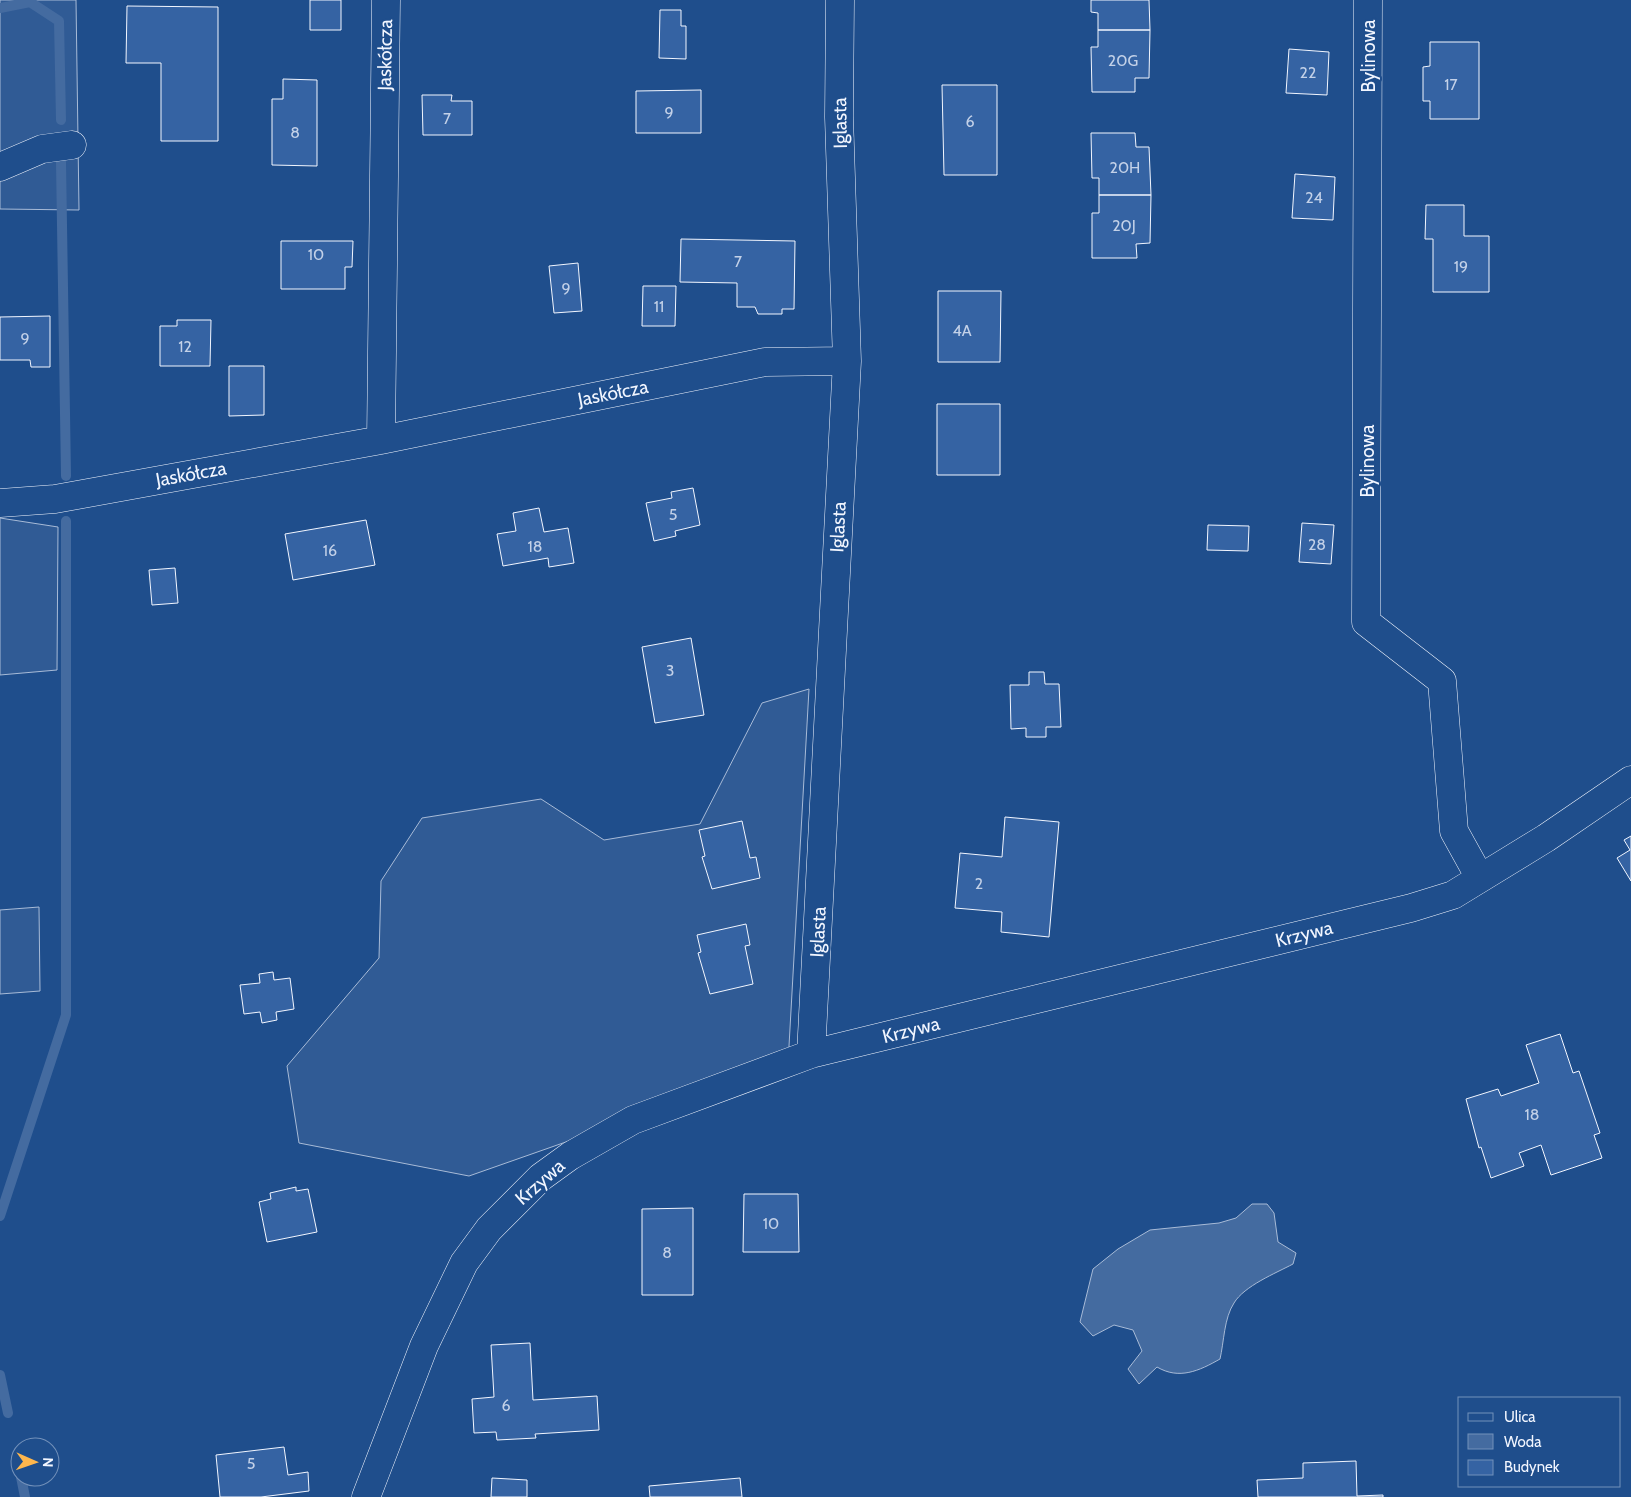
<svg xmlns="http://www.w3.org/2000/svg" width="1631" height="1497" font-family="Cabin,sans-serif">
<style>
.built{fill:#305b95;stroke:#a8bbd7}
.water{fill:#446ba0;stroke:#a8bbd7}
.lines{fill:none;stroke-linecap:round;stroke-linejoin:round}
.stream{stroke:#446ba0;stroke-width:10}
.building{fill:#3563a3;stroke:#f2f6ff}
.minor-casing{stroke:#f2f6ff;stroke-width:29}
.minor{stroke:#1f4e8c;stroke-width:28}
.labels{text-anchor:middle;dominant-baseline:central;stroke-width:4;stroke-linejoin:round;paint-order:stroke}
.number-label{font-size:16px;fill:#c3d1e8}
.street-label{font-size:19px;fill:#f2f6ff;stroke:#1f4e8c}
</style>
<rect width="100%" height="100%" fill="#1f4e8c"/>
<!-- built -->
<path class="built" d="M 0,0 L 76,0 L 79,210 L 0,209 Z
M 0,518 L 58,527 L 57,670 L 0,675 Z
M 809,689 L 788,1064 L 469,1176 L 299,1143 L 287,1066 L 379,958 L 381,881 L 422,818 L 541,799 L 604,840 L 700,824 L 762,703 Z
M 39,907 L 40,991 L 0,994 L 0,910 Z"/>
<!-- water -->
<path class="water" d="M 1252,1204 L 1267,1204 L 1274,1213 L 1278,1242 L 1296,1253 L 1293,1264 C 1276,1273 1244,1286 1234,1303 C 1224,1318 1224,1342 1220,1359 C 1199,1371 1179,1380 1157,1367 L 1139,1384 L 1128,1369 L 1142,1351 L 1133,1330 L 1114,1325 L 1093,1336 L 1080,1322 L 1093,1269 L 1118,1249 L 1150,1230 L 1219,1223 L 1236,1218 Z"/>
<g class="lines">
<!-- stream -->
<path class="stream" d="M 0,8 L 30,2 L 59,21 L 61,120
M 61,162 L 66,476
M 0,1216 L 66,1015 L 66,521
M 0,1375 L 8,1413
M 21,1477 L 25,1497"/>
</g>
<!-- building -->
<path class="building" d="M 310,0 L 341,0 L 341,30 L 310,30 Z
M 1091,0 L 1149,0 L 1150,30 L 1098,30 L 1098,13 L 1091,12 Z
M 127,6 L 218,7 L 218,141 L 161,141 L 161,63 L 126,63 Z
M 660,10 L 681,10 L 681,26 L 686,26 L 686,59 L 659,58 Z
M 1098,30 L 1150,30 L 1149,78 L 1135,78 L 1135,92 L 1092,92 L 1091,47 L 1098,47 Z
M 1430,42 L 1479,42 L 1479,119 L 1430,119 L 1430,101 L 1423,101 L 1423,67 L 1430,66 Z
M 1289,49 L 1329,52 L 1327,95 L 1286,93 Z
M 283,79 L 317,80 L 317,166 L 272,165 L 272,99 L 283,99 Z
M 942,85 L 997,85 L 997,175 L 944,175 Z
M 701,90 L 701,133 L 636,133 L 636,91 Z
M 422,95 L 452,95 L 451,101 L 472,101 L 472,135 L 423,135 Z
M 1091,133 L 1135,133 L 1136,147 L 1149,147 L 1151,195 L 1099,195 L 1099,178 L 1092,178 Z
M 1295,174 L 1335,177 L 1333,220 L 1292,218 Z
M 1099,195 L 1151,195 L 1150,243 L 1136,244 L 1137,258 L 1092,258 L 1092,213 L 1099,213 Z
M 1426,205 L 1464,205 L 1464,236 L 1489,236 L 1489,292 L 1433,292 L 1433,239 L 1425,239 Z
M 681,239 L 795,241 L 794,309 L 782,309 L 782,314 L 758,314 L 755,307 L 737,307 L 737,283 L 680,282 Z
M 281,241 L 353,241 L 352,267 L 345,267 L 345,289 L 281,289 Z
M 578,263 L 582,311 L 554,313 L 549,266 Z
M 643,286 L 676,286 L 675,326 L 642,326 Z
M 938,291 L 1001,291 L 1000,362 L 938,362 Z
M 50,316 L 50,367 L 31,367 L 30,360 L 0,360 L 0,317 Z
M 177,320 L 211,320 L 210,366 L 160,366 L 160,326 L 177,326 Z
M 229,366 L 264,366 L 264,415 L 229,416 Z
M 937,404 L 1000,404 L 1000,475 L 937,475 Z
M 693,488 L 700,525 L 675,531 L 676,536 L 654,541 L 646,503 L 672,498 L 671,492 Z
M 539,508 L 544,532 L 568,528 L 574,563 L 549,567 L 548,558 L 503,566 L 497,534 L 516,531 L 513,513 Z
M 366,520 L 375,565 L 293,580 L 285,534 Z
M 1302,523 L 1334,525 L 1331,564 L 1299,562 Z
M 1208,525 L 1249,526 L 1248,551 L 1207,550 Z
M 175,568 L 178,603 L 152,605 L 149,570 Z
M 691,638 L 704,715 L 655,723 L 642,647 Z
M 1029,672 L 1044,672 L 1045,684 L 1059,684 L 1061,727 L 1046,727 L 1046,737 L 1026,737 L 1026,728 L 1011,729 L 1010,685 L 1029,685 Z
M 1005,817 L 1059,822 L 1049,937 L 1001,932 L 1002,912 L 955,908 L 960,853 L 1002,857 Z
M 742,821 L 750,858 L 756,857 L 760,878 L 712,889 L 702,857 L 705,856 L 699,830 Z
M 1631,836 L 1631,881 L 1617,858 L 1630,850 L 1624,840 Z
M 746,924 L 750,945 L 745,946 L 753,984 L 710,994 L 698,953 L 701,952 L 697,935 Z
M 273,972 L 274,980 L 290,978 L 294,1009 L 276,1012 L 277,1020 L 262,1023 L 260,1012 L 244,1014 L 240,985 L 260,983 L 259,974 Z
M 1560,1034 L 1573,1073 L 1579,1071 L 1600,1133 L 1594,1135 L 1602,1158 L 1551,1175 L 1541,1145 L 1519,1153 L 1524,1166 L 1491,1178 L 1481,1147 L 1479,1148 L 1466,1099 L 1498,1089 L 1501,1096 L 1539,1083 L 1526,1045 Z
M 296,1187 L 296,1191 L 308,1189 L 317,1232 L 267,1242 L 259,1202 L 271,1199 L 270,1193 Z
M 744,1194 L 798,1194 L 799,1252 L 743,1252 Z
M 693,1208 L 693,1295 L 642,1295 L 642,1209 Z
M 530,1343 L 533,1400 L 597,1396 L 599,1430 L 535,1434 L 536,1438 L 497,1440 L 496,1432 L 474,1433 L 472,1399 L 494,1397 L 491,1345 Z
M 284,1447 L 288,1475 L 308,1472 L 309,1491 L 261,1497 L 220,1497 L 216,1455 Z
M 1356,1461 L 1357,1496 L 1383,1495 L 1383,1497 L 1258,1497 L 1257,1480 L 1303,1478 L 1303,1463 Z
M 492,1478 L 527,1480 L 527,1497 L 491,1497 Z
M 740,1478 L 742,1497 L 650,1497 L 649,1486 Z"/>
<g class="lines">
<defs>
<path id="minor" d="M 1368,0 L 1366,622 L 1442,681 L 1454,831 L 1480,878
M 0,167 L 42,149 L 72,145
M 381,440 L 386,0
M 0,503 L 55,499 L 381,440 L 765,362 L 847,361
M 811,1054 L 847,361 L 839,117 L 840,0
M 366,1497 L 424,1346 L 464,1263 L 489,1229 L 541,1177 L 570,1156 L 633,1120 L 811,1054 L 1411,908 L 1453,895 L 1546,838 L 1631,780"/>
</defs>
<!-- minor casing -->
<use href="#minor" class="minor-casing"/>
<!-- minor -->
<use href="#minor" class="minor"/>
</g>
<g class="labels">
<!-- number labels -->
<g class="number-label">
<text x="1123" y="60">20G</text>
<text x="1308" y="72">22</text>
<text x="1451" y="84">17</text>
<text x="669" y="112">9</text>
<text x="447" y="118">7</text>
<text x="970" y="121">6</text>
<text x="295" y="132">8</text>
<text x="1125" y="167">20H</text>
<text x="1314" y="197">24</text>
<text x="1124" y="225">20J</text>
<text x="316" y="254">10</text>
<text x="738" y="261">7</text>
<text x="1461" y="266">19</text>
<text x="566" y="288">9</text>
<text x="659" y="306">11</text>
<text x="962" y="330">4A</text>
<text x="25" y="338">9</text>
<text x="185" y="346">12</text>
<text x="673" y="514">5</text>
<text x="1317" y="544">28</text>
<text x="535" y="546">18</text>
<text x="330" y="550">16</text>
<text x="670" y="670">3</text>
<text x="979" y="883">2</text>
<text x="1532" y="1114">18</text>
<text x="771" y="1223">10</text>
<text x="667" y="1252">8</text>
<text x="506" y="1405">6</text>
<text x="251" y="1463">5</text>
</g>
<!-- street labels -->
<g class="street-label">
<text transform="translate(385 55) rotate(-89)">Jaskółcza</text>
<text transform="translate(1368 56) rotate(-90)">Bylinowa</text>
<text transform="translate(840 123) rotate(-91)">Iglasta</text>
<text transform="translate(613 393) rotate(-11)">Jaskółcza</text>
<text transform="translate(1367 461) rotate(-90)">Bylinowa</text>
<text transform="translate(191 474) rotate(-10)">Jaskółcza</text>
<text transform="translate(838 527) rotate(-87)">Iglasta</text>
<text transform="translate(818 932) rotate(-87)">Iglasta</text>
<text transform="translate(1304 934) rotate(-14)">Krzywa</text>
<text transform="translate(911 1030) rotate(-14)">Krzywa</text>
<text transform="translate(540 1182) rotate(-41)">Krzywa</text>
</g>
</g>
<!-- legend -->
<rect x="1458" y="1397" width="162" height="90" fill="#1f4e8c" stroke="#7391ba"/>
<rect x="1468" y="1413" width="25" height="8" fill="#1f4e8c" stroke="#7391ba"/>
<text x="1504" y="1422" font-size="15" fill="#f2f6ff">Ulica</text>
<rect x="1468" y="1434" width="25" height="15" fill="#446ba0" stroke="#7391ba"/>
<text x="1504" y="1447" font-size="15" fill="#f2f6ff">Woda</text>
<rect x="1468" y="1460" width="25" height="15" fill="#3563a3" stroke="#7391ba"/>
<text x="1504" y="1472" font-size="15" fill="#f2f6ff">Budynek</text>
<!-- north arrow -->
<g transform="translate(35 1462) rotate(92)"><circle r="24" fill="#1f4e8c" stroke="#7391ba"/>
<path d="M0-4L9 19L0 12L-9 19Z" fill="#ffb74d"/>
<text y="-8" font-size="14" font-weight="bold" text-anchor="middle" fill="#f2f6ff">N</text>
</g>
</svg>
